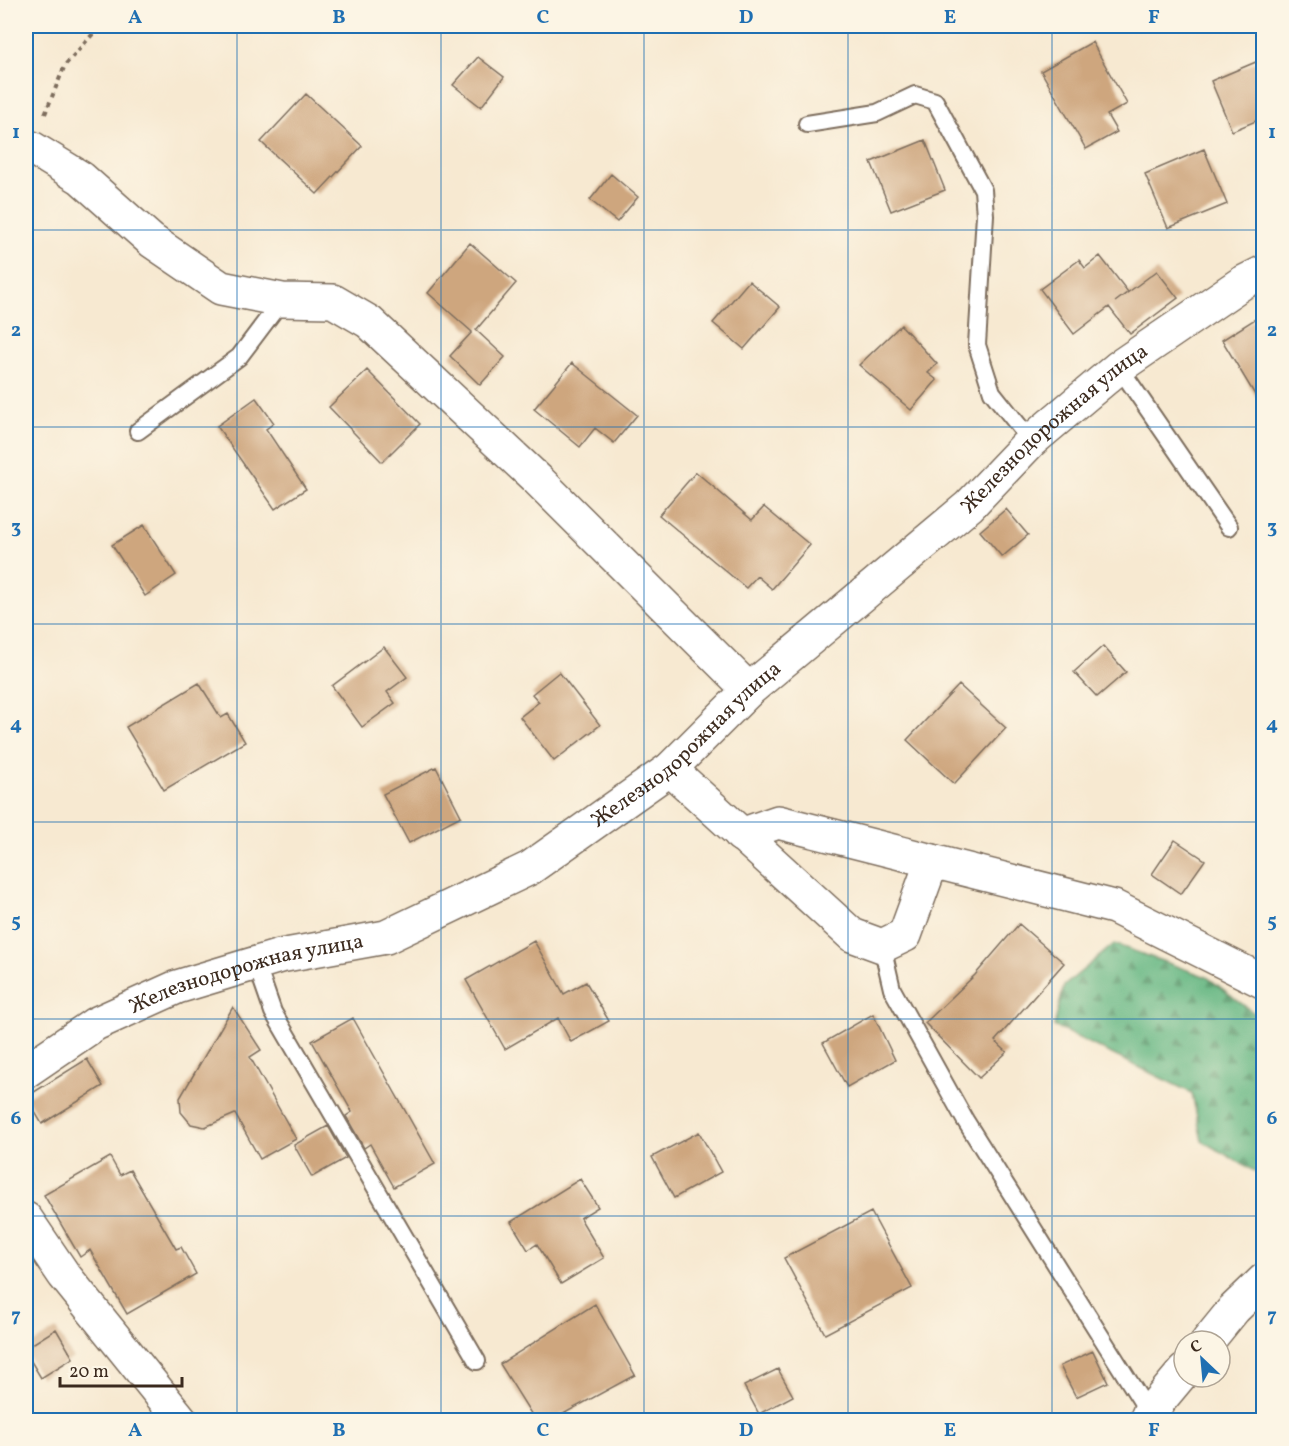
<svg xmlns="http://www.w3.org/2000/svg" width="1289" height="1446" font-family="Vollkorn,serif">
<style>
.forest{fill:url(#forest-firs);stroke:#517151;stroke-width:1.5}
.building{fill:#cea67e}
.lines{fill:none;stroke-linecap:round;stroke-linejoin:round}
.service-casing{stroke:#7d6d5d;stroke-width:20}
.minor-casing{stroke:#7d6d5d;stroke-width:36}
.path{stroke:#7d6d5d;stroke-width:4;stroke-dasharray:4.5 4.5;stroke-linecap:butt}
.service{stroke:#fff;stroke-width:16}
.minor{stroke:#fff;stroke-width:33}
.grid{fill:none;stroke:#1f6fb2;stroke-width:1.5;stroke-opacity:0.55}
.labels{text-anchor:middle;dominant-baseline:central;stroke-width:6;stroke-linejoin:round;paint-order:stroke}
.street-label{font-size:21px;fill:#3b2a1e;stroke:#fcf5e5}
.neatline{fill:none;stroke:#1f6fb2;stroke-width:2}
.grid-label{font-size:20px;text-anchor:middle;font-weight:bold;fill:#1f6fb2}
</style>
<defs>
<pattern id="forest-firs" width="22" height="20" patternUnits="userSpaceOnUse" patternTransform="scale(1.5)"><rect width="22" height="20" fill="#67b884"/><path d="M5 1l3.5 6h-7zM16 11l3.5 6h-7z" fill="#56966b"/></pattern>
</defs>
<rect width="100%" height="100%" fill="#fcf5e5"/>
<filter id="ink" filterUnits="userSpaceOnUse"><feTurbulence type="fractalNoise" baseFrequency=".0167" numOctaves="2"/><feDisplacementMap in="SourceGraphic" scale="12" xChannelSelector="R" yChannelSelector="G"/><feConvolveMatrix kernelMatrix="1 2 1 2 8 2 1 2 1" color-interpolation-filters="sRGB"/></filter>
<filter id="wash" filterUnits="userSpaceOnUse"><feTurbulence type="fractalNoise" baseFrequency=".008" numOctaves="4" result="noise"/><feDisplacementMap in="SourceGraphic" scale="24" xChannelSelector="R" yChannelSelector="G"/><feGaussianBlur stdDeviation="1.35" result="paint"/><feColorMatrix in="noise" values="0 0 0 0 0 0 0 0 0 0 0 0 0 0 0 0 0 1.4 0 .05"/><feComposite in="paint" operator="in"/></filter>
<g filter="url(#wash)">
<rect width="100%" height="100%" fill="#f7e9d1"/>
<!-- forest -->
<path class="forest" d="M 1114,944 L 1207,977 L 1263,1020 L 1263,1176 L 1202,1141 L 1192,1093 L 1054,1026 L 1064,986 Z"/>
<g id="blocks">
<!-- building -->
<path class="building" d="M 1092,42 L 1127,104 L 1107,115 L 1117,132 L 1086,149 L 1041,71 Z
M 478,57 L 504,77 L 481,107 L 453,85 Z
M 1263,59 L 1263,118 L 1232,131 L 1211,81 Z
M 306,94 L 362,146 L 317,194 L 261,142 Z
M 925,140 L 945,190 L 891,211 L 871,162 Z
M 1204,149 L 1227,204 L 1168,228 L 1145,174 Z
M 611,174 L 638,197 L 617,222 L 590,200 Z
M 470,243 L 516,283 L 476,330 L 505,357 L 480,385 L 450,356 L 472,332 L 428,293 Z
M 1100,256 L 1128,292 L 1115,302 L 1157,271 L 1178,298 L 1130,334 L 1109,307 L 1074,334 L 1040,289 L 1079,260 L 1085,268 Z
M 749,281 L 780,307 L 744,349 L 713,323 Z
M 1263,314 L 1263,408 L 1222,340 Z
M 901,325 L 937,364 L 928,373 L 937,380 L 911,410 L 859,365 Z
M 572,363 L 637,415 L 614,443 L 595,428 L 580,447 L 534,409 Z
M 367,370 L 420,424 L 382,462 L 329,407 Z
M 256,398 L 274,423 L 266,429 L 306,489 L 275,509 L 217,426 Z
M 696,472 L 752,520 L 764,507 L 810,545 L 772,589 L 757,576 L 746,588 L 659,515 Z
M 1006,509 L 1028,535 L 1002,557 L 980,531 Z
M 144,525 L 176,575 L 145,596 L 112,545 Z
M 1103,646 L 1126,672 L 1097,697 L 1074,672 Z
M 384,647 L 407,677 L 387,692 L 395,703 L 362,727 L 332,686 Z
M 559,672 L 600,725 L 554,761 L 520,717 L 539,702 L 532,694 Z
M 199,683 L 221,718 L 228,714 L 245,742 L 164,790 L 126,727 Z
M 959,685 L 1006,728 L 954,784 L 907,740 Z
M 436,767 L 461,816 L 409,843 L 383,794 Z
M 1175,840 L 1205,860 L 1181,894 L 1152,874 Z
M 1019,924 L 1064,963 L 995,1041 L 1007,1052 L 979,1078 L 925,1023 L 975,975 Z
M 534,941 L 564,994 L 586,982 L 609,1021 L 571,1042 L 558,1018 L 505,1049 L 466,980 Z
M 233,1007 L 261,1050 L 250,1057 L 296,1139 L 260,1159 L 235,1114 L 205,1127 L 191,1124 L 181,1112 L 180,1098 Z
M 873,1014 L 895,1060 L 847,1087 L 823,1043 Z
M 353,1018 L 435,1164 L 394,1187 L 370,1144 L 364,1148 L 346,1116 L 352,1112 L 312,1041 Z
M 87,1059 L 103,1086 L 42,1124 L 26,1097 Z
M 328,1126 L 346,1158 L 312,1177 L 294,1145 Z
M 699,1132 L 721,1172 L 674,1198 L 652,1157 Z
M 110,1157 L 120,1175 L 130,1170 L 176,1249 L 181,1247 L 196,1274 L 127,1314 L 90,1250 L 80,1257 L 44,1195 Z
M 580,1179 L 598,1207 L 580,1218 L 604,1258 L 561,1284 L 537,1244 L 528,1250 L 511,1222 Z
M 871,1212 L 912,1288 L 825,1334 L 784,1258 Z
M 595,1304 L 635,1375 L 552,1420 L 535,1420 L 500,1364 Z
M 56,1329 L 73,1358 L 41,1378 L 26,1353 L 26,1348 Z
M 1093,1351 L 1108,1382 L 1076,1397 L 1060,1366 Z
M 778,1369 L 793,1396 L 759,1414 L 744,1386 Z"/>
</g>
</g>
<g filter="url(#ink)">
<use href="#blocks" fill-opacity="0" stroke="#7d6d5d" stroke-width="1.5"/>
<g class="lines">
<defs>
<path id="service" d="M 807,124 L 877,113 L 915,95 L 935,101 L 983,190 L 985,215 L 977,345 L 992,392 L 1031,441
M 1119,367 L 1229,527
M 138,431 L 239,357 L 282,300
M 882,946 L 892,989 L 965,1120 L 1149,1413
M 256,963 L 273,1012 L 477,1361"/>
<g id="minor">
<path d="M 26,148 L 32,148 L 81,178 L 152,241 L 221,288 L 282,300 L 333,301 L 369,322 L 538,480 L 749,690"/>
<path d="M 670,769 L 852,935 L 882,946 L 905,935 L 932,861"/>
<path d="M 741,835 L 778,822 L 1114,907 L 1264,982"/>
<path id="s1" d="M 26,1071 L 95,1024 L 177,987 L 280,956 L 386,937 L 530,868 L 670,769 L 749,690 L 969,506 L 1031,441 L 1119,367 L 1242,283 L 1264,272"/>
<path d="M 26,1219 L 64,1275 L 181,1420"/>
<path d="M 1208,1341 L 1234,1309 L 1264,1280"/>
<path d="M 1146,1420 L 1149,1413 L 1184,1371"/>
</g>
</defs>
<!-- service casing -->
<use href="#service" class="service-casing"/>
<!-- minor casing -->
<use href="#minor" class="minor-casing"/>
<!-- path -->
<path class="path" d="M 45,114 L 65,65 L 100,26"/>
<!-- service -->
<use href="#service" class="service"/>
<!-- minor -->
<use href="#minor" class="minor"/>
</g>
</g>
<!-- grid -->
<path class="grid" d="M 237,26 L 237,1420M 441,26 L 441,1420M 644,26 L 644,1420M 848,26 L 848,1420M 1052,26 L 1052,1420M 26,230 L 1264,230M 26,427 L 1264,427M 26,624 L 1264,624M 26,822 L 1264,822M 26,1019 L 1264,1019M 26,1216 L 1264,1216"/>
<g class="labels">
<!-- street labels -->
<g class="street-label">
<text stroke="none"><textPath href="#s1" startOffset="1234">Железнодорожная улица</textPath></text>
<text stroke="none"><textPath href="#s1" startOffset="748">Железнодорожная улица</textPath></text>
<text stroke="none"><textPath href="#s1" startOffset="244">Железнодорожная улица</textPath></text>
</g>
</g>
<!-- margin -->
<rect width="1289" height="1446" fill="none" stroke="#fcf5e5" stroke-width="66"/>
<!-- north arrow -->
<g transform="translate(1202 1359) rotate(334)"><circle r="28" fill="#fcf5e5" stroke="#afa495" stroke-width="1.5"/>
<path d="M0-4.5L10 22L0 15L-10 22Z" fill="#1f6fb2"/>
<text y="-9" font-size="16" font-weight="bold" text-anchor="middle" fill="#3b2a1e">С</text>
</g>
<!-- scale -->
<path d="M60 1377v9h122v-9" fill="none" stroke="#3b2a1e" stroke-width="3"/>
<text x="69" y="1377" font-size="18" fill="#3b2a1e" stroke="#fcf5e5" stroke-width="4.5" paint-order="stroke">20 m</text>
<rect x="33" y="33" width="1223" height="1380" class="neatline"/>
<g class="grid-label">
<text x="135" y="23">A</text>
<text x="339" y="23">B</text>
<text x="543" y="23">C</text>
<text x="746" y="23">D</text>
<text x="950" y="23">E</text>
<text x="1154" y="23">F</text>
<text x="16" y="138">1</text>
<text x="1272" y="138">1</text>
<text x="16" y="336">2</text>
<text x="1272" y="336">2</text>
<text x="16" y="533">3</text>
<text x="1272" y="533">3</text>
<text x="16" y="730">4</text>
<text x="1272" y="730">4</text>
<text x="16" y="927">5</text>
<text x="1272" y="927">5</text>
<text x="16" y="1124">6</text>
<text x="1272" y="1124">6</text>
<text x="16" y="1321">7</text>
<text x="1272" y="1321">7</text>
<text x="135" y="1436">A</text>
<text x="339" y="1436">B</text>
<text x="543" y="1436">C</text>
<text x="746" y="1436">D</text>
<text x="950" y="1436">E</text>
<text x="1154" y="1436">F</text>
</g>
</svg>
